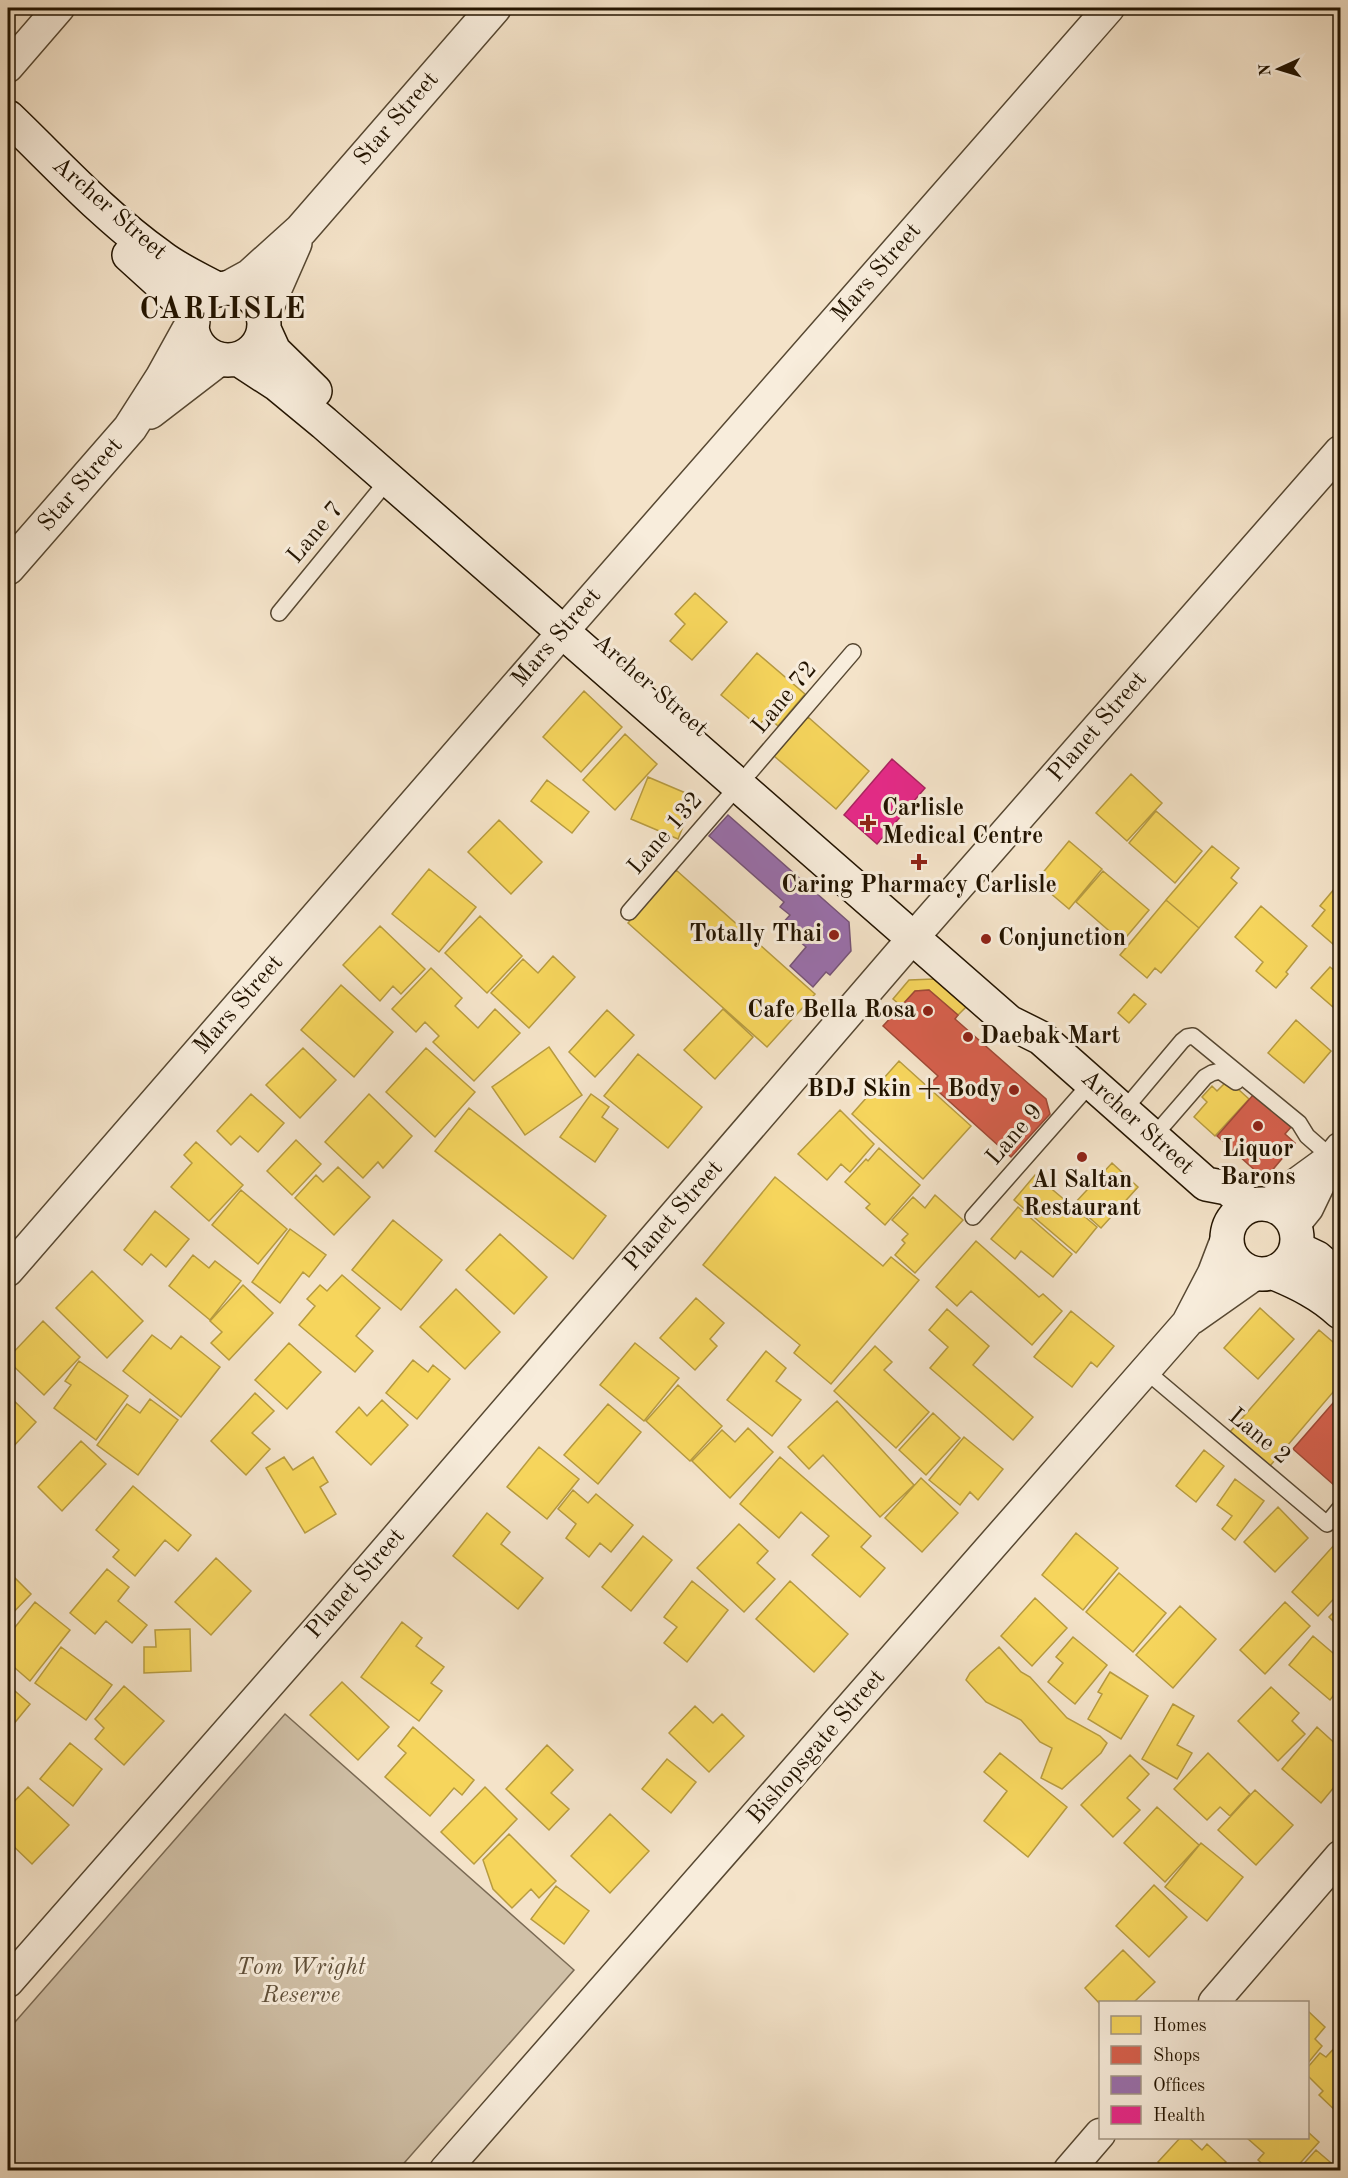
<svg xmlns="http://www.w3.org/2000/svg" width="1348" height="2178" font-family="'Old Standard TT',serif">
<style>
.green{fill:#d0c0a7;stroke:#7a6a54;stroke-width:1.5}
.homes{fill:#f6d55c;stroke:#b79b40;stroke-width:1.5}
.shops{fill:#d6604d;stroke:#a04936;stroke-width:1.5}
.offices{fill:#9970ab;stroke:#765478;stroke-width:1.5}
.health{fill:#e7298a;stroke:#ac2361;stroke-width:1.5}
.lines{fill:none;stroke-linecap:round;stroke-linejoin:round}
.service-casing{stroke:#574832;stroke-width:18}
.minor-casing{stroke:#574832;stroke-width:33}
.tertiary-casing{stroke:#574832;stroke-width:36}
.secondary-casing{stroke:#231400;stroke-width:36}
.service{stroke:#f8eddc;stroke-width:15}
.minor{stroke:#f8eddc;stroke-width:30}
.tertiary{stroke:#f8eddc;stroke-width:33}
.secondary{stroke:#f8eddc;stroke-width:33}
.poi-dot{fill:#8f2418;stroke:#f8eddc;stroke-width:2}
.labels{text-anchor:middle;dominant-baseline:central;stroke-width:6;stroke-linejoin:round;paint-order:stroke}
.street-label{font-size:24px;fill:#231400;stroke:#f8eddc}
.poi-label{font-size:24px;font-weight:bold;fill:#231400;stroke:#f8eddc;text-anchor:start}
.park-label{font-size:24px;font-style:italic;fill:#60503a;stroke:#f8eddc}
.district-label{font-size:30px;font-weight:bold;letter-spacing:1.5px;fill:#231400;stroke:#f8eddc}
</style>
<rect width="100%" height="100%" fill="#f4e3c9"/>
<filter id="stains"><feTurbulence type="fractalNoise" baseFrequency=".00333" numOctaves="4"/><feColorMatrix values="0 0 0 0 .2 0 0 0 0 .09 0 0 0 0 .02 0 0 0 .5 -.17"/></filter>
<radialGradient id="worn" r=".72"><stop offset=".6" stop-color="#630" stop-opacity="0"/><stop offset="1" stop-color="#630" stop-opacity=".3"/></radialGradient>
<!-- green -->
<path class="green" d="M 285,1714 L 574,1970 L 398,2170 L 8,2170 L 8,2030 Z"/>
<!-- homes -->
<path class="homes" d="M 695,593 L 727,622 L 692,660 L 670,641 L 685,624 L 675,614 Z
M 757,653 L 805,694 L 778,726 L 767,716 L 758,726 L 721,695 Z
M 584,691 L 622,727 L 581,772 L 543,737 Z
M 808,717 L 869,771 L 836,809 L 774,756 Z
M 625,734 L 657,764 L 615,810 L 583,780 Z
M 1131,774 L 1162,803 L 1127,841 L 1096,813 Z
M 648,777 L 695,797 L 678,839 L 631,819 Z
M 547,780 L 589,812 L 572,833 L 531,801 Z
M 1156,811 L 1202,851 L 1175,883 L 1129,843 Z
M 499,820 L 542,862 L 511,894 L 468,852 Z
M 1069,841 L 1102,869 L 1069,909 L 1036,881 Z
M 1212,846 L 1239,868 L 1231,878 L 1237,883 L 1199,928 L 1166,900 Z
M 429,869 L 476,907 L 439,952 L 392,914 Z
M 676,870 L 815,994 L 767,1047 L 628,923 Z
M 1103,871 L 1149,910 L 1122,942 L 1076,902 Z
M 1340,882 L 1340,950 L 1312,926 L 1325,910 L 1320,906 Z
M 1166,900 L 1199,928 L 1161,973 L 1155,968 L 1147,978 L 1120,955 Z
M 1261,906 L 1307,946 L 1286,972 L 1288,974 L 1276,988 L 1256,971 L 1263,962 L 1235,937 Z
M 480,916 L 522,956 L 487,993 L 445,953 Z
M 380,926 L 425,969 L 401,994 L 393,986 L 380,1001 L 343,965 Z
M 553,956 L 575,977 L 529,1028 L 491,993 L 523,959 L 538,973 Z
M 1330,967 L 1340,975 L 1340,1013 L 1311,988 Z
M 431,968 L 462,998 L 455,1006 L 478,1028 L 495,1009 L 520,1033 L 474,1081 L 433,1042 L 439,1036 L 425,1022 L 416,1032 L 392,1009 Z
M 934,979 L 966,1007 L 958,1015 L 929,990 L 915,991 L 901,1006 L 893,999 L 909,980 Z
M 341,985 L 393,1032 L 354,1077 L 301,1030 Z
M 1134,994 L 1146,1004 L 1129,1023 L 1118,1013 Z
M 723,1009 L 753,1037 L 715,1079 L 684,1050 Z
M 607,1010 L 634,1035 L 595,1077 L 569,1052 Z
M 1296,1020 L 1331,1051 L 1304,1083 L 1268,1053 Z
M 549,1047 L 582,1095 L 525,1135 L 492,1087 Z
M 303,1048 L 336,1080 L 300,1118 L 266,1085 Z
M 426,1048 L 475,1092 L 435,1137 L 386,1092 Z
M 638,1054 L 702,1107 L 668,1148 L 604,1096 Z
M 899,1061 L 971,1126 L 923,1179 L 852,1114 Z
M 1228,1080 L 1249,1099 L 1215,1136 L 1194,1117 L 1207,1102 L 1202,1097 L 1212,1086 L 1217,1091 Z
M 251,1094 L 284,1123 L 258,1152 L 240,1136 L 231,1145 L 217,1131 Z
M 369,1094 L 412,1136 L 383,1168 L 378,1162 L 363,1178 L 325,1142 Z
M 591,1094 L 609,1107 L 602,1117 L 618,1129 L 595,1162 L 560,1137 Z
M 469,1108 L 606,1216 L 573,1259 L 435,1151 Z
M 840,1110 L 874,1144 L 850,1172 L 841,1164 L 827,1180 L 798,1154 Z
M 296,1140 L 321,1164 L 292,1195 L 267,1171 Z
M 196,1142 L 243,1185 L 209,1221 L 171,1187 L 192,1163 L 184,1155 Z
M 879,1148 L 920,1185 L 885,1225 L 866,1208 L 870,1204 L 845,1182 L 866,1159 L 868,1161 Z
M 1112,1163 L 1138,1187 L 1101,1228 L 1074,1204 Z
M 338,1167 L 370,1197 L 334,1235 L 295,1198 L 316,1175 L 323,1182 Z
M 1035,1175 L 1097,1227 L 1076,1253 L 1014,1200 Z
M 775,1177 L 883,1266 L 891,1257 L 919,1280 L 831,1384 L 794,1353 L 800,1345 L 703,1265 Z
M 241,1190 L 287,1229 L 258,1264 L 212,1225 Z
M 935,1195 L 963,1220 L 915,1273 L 895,1255 L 905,1243 L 902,1240 L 908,1234 L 892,1220 L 913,1197 L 925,1208 Z
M 1018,1207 L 1072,1254 L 1053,1277 L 1021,1251 L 1015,1259 L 991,1239 Z
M 155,1211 L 189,1239 L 166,1267 L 151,1254 L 142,1265 L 124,1250 Z
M 393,1220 L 442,1260 L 401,1310 L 352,1270 Z
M 290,1229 L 326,1255 L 309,1277 L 303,1272 L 280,1303 L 252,1282 Z
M 500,1234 L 547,1277 L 514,1314 L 466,1270 Z
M 976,1241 L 1039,1297 L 1043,1294 L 1062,1311 L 1032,1345 L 971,1291 L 957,1306 L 936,1287 Z
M 193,1255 L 209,1268 L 215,1261 L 241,1281 L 210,1320 L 169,1286 Z
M 92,1271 L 143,1321 L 107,1358 L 56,1308 Z
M 342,1275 L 380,1308 L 356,1336 L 373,1351 L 355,1372 L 299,1325 L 315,1306 L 307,1299 L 320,1285 L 327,1291 Z
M 243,1285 L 273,1313 L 229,1360 L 211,1343 L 222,1332 L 210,1321 Z
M 456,1289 L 500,1332 L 465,1369 L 420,1327 Z
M 696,1298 L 724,1323 L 710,1339 L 717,1346 L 695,1370 L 660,1338 Z
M 1260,1308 L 1294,1339 L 1258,1379 L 1224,1348 Z
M 947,1309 L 989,1346 L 973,1365 L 1033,1417 L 1013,1440 L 930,1368 L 948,1347 L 929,1330 Z
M 1071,1311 L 1114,1346 L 1097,1367 L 1091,1362 L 1072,1387 L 1034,1357 Z
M 43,1321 L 80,1357 L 44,1395 L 8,1361 L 8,1358 Z
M 1319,1330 L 1340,1348 L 1340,1384 L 1269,1467 L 1230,1432 Z
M 152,1335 L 171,1349 L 181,1336 L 220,1367 L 181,1417 L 123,1371 Z
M 289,1343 L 321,1372 L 287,1409 L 255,1380 Z
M 635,1343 L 679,1378 L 644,1421 L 600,1385 Z
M 875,1346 L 892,1362 L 884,1370 L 929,1412 L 896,1448 L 834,1391 Z
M 766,1351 L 786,1368 L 776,1381 L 801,1400 L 772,1436 L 727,1400 Z
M 413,1360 L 428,1372 L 433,1365 L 450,1379 L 417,1419 L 386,1393 Z
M 79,1361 L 128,1396 L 96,1440 L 54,1408 L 71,1385 L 65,1381 Z
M 678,1385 L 722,1426 L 690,1461 L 646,1421 Z
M 255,1393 L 274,1411 L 252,1433 L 270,1449 L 246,1475 L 211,1441 Z
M 8,1395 L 36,1422 L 12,1448 L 8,1444 Z
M 150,1399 L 178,1420 L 138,1475 L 97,1445 L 127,1404 L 140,1413 Z
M 382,1400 L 408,1425 L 371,1465 L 336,1432 L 359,1407 L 367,1416 Z
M 837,1401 L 914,1485 L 880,1517 L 823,1455 L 809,1469 L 788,1447 Z
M 608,1404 L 641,1432 L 598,1484 L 564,1455 Z
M 933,1413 L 960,1438 L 926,1475 L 899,1450 Z
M 748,1428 L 773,1452 L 730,1498 L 692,1461 L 722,1430 L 735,1442 Z
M 964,1437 L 1003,1469 L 978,1500 L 970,1492 L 960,1505 L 929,1480 Z
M 81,1441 L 106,1464 L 62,1511 L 38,1487 Z
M 539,1447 L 579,1479 L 547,1519 L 507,1487 Z
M 1204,1450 L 1224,1466 L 1196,1502 L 1176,1486 Z
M 284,1457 L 293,1470 L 313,1457 L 328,1482 L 320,1487 L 336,1514 L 305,1533 L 266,1468 Z
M 780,1457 L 871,1536 L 861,1547 L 885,1568 L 860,1597 L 812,1555 L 829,1536 L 801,1512 L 779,1538 L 740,1504 Z
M 921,1478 L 958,1513 L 922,1552 L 885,1518 Z
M 1235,1479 L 1264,1501 L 1235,1540 L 1222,1529 L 1232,1516 L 1217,1505 Z
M 133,1486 L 191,1535 L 178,1551 L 165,1540 L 135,1576 L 113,1557 L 119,1550 L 96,1530 Z
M 573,1490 L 588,1503 L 596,1494 L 633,1525 L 611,1552 L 600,1543 L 589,1557 L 566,1538 L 576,1524 L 558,1509 Z
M 1278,1507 L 1308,1538 L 1275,1572 L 1244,1542 Z
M 487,1513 L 510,1532 L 501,1544 L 543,1578 L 518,1609 L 453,1556 Z
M 739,1524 L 768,1551 L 757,1563 L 775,1579 L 744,1612 L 697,1568 Z
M 1076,1533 L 1118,1568 L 1083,1610 L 1042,1575 Z
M 643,1536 L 672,1560 L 631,1611 L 602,1587 Z
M 1335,1544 L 1340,1549 L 1340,1592 L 1318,1616 L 1292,1592 Z
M 216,1558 L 251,1591 L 211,1635 L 175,1602 Z
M 107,1569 L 129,1587 L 118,1601 L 147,1625 L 132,1643 L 106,1621 L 95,1634 L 70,1613 Z
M 9,1572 L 31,1594 L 8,1618 L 8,1573 Z
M 1119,1573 L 1166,1613 L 1133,1652 L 1086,1612 Z
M 692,1581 L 728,1610 L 687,1662 L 664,1643 L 677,1627 L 664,1617 Z
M 790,1581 L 848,1634 L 814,1672 L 756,1619 Z
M 1035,1598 L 1067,1628 L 1032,1666 L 1001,1636 Z
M 35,1602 L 70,1630 L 30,1681 L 8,1662 L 8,1636 Z
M 1285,1602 L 1310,1626 L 1265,1674 L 1240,1650 Z
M 1180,1606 L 1216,1639 L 1173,1688 L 1136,1655 Z
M 1340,1606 L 1340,1628 L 1329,1617 Z
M 402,1622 L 422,1638 L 416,1646 L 444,1667 L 431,1683 L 442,1691 L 419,1721 L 361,1677 Z
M 190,1629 L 191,1671 L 144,1673 L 144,1647 L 156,1647 L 155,1630 Z
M 1313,1636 L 1340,1659 L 1340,1687 L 1330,1700 L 1289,1665 Z
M 1073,1637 L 1107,1665 L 1075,1704 L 1048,1682 L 1063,1663 L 1056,1657 Z
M 61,1647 L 112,1685 L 86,1720 L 35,1683 Z
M 999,1647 L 1021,1672 L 1030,1677 L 1067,1718 L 1100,1736 L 1107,1743 L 1101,1753 L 1062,1789 L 1041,1778 L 1052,1748 L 1040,1742 L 1021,1720 L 986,1702 L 966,1680 L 970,1673 Z
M 1110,1672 L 1148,1696 L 1121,1739 L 1088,1719 L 1102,1694 L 1098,1692 Z
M 342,1682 L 389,1727 L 358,1760 L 310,1715 Z
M 8,1685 L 30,1704 L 8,1731 Z
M 124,1686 L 164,1721 L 124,1765 L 95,1739 L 104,1728 L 95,1719 Z
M 1271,1687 L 1299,1713 L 1292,1721 L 1305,1734 L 1278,1761 L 1238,1721 Z
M 1173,1704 L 1194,1716 L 1177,1745 L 1192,1753 L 1177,1779 L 1142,1759 Z
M 695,1706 L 713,1723 L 722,1714 L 744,1736 L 709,1772 L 669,1733 Z
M 413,1727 L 474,1780 L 462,1795 L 454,1788 L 430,1816 L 385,1777 L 406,1753 L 398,1746 Z
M 1317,1727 L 1340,1748 L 1340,1780 L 1321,1803 L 1282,1769 Z
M 70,1743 L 102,1769 L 73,1806 L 40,1779 Z
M 547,1745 L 573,1770 L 551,1793 L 569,1809 L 549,1830 L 506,1789 Z
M 1000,1753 L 1067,1807 L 1028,1857 L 984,1821 L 1007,1791 L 984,1772 Z
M 1208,1753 L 1250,1794 L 1230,1816 L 1220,1807 L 1207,1820 L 1174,1789 Z
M 1130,1755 L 1149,1774 L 1127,1798 L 1140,1810 L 1113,1837 L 1081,1805 Z
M 667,1759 L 696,1782 L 671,1813 L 642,1789 Z
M 28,1787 L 69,1825 L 32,1864 L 8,1841 L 8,1832 L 10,1829 L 8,1827 L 8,1808 Z
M 485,1787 L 517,1819 L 474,1864 L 441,1832 Z
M 1255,1790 L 1293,1825 L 1256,1865 L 1218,1830 Z
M 1157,1807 L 1199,1845 L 1165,1882 L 1124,1843 Z
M 610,1814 L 649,1851 L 610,1893 L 571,1856 Z
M 509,1834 L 556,1881 L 539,1898 L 531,1889 L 512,1908 L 493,1889 L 483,1860 Z
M 1201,1843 L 1243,1877 L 1207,1921 L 1165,1887 Z
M 1154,1885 L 1187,1917 L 1149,1957 L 1116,1926 Z
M 556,1886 L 589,1911 L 564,1944 L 531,1919 Z
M 1123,1950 L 1155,1982 L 1134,2002 L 1100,2004 L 1085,1988 Z
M 1308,2011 L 1325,2027 L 1315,2039 L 1322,2046 L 1308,2063 Z
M 1339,2043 L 1340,2044 L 1340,2115 L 1319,2095 L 1323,2091 L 1308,2076 L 1308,2067 L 1320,2053 L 1326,2057 Z
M 1308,2132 L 1319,2142 L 1294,2170 L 1269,2170 L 1258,2160 L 1264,2153 L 1247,2138 L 1308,2138 Z
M 1180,2138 L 1189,2138 L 1202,2150 L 1207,2144 L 1226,2162 L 1218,2170 L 1166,2170 L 1158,2162 Z
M 1316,2150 L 1337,2168 L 1340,2164 L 1340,2170 L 1298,2170 Z
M 1235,2164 L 1242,2170 L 1222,2170 L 1227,2165 L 1231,2169 Z"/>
<!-- shops -->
<path class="shops" d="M 929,990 L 958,1015 L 955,1019 L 1046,1099 L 1050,1114 L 1011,1157 L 930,1084 L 938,1076 L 883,1026 L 915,991 Z
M 1261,1086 L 1298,1119 L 1285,1134 L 1295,1143 L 1270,1173 L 1259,1174 L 1217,1136 Z
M 1340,1395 L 1340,1480 L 1335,1486 L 1293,1449 Z"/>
<!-- offices -->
<path class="offices" d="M 728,815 L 849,922 L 851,951 L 830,975 L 826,972 L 813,987 L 790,966 L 806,947 L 781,925 L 790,915 L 780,907 L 784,902 L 709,836 Z"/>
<!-- health -->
<path class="health" d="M 892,759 L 925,788 L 877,844 L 844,815 Z"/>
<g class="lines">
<defs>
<path id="service" d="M 279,613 L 388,480
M 750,772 L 853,652
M 629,912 L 738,786
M 1123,1111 L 1182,1041 L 1187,1037 L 1193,1036 L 1299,1123 L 1307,1136 L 1332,1158
M 1153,1137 L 1205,1077 L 1212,1073 L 1220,1071 L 1236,1082
M 973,1217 L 1091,1083
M 1146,1371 L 1327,1524 L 1340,1508"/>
<path id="minor" d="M 8,67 L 59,8
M 1268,1204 L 1330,1159
M 1295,1224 L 1308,1208 L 1332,1158 L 1340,1148
M 8,1271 L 574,619 L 1109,8
M 1192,1319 L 1256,1274
M 8,1982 L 329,1616 L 906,946 L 1340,451
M 1214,2002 L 1340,1856
M 445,2170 L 1187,1323 L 1213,1273 L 1226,1239
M 1069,2170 L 1100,2134"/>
<path id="tertiary" d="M 228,288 L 250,276 L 301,230 L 494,8
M 263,316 L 295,243
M 150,412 L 219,359
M 8,568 L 130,428 L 162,378 L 193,322"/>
<path id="secondary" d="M 8,117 C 57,164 104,216 160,256 C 178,270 199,279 219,290
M 129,255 L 194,314
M192 324a36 36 0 1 1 72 0a36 36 0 1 1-72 0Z
M 264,329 L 274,351 L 315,391
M 238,359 L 278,385 L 324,423 L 1009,1022 L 1041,1038 L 1206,1184 L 1227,1188 L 1250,1205
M1227 1239a35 35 0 1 1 70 0a35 35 0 1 1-70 0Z
M 1296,1248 L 1317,1258 L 1340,1278
M 1274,1273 C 1298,1283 1321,1294 1340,1312"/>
</defs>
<!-- service casing -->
<use href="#service" class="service-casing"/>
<!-- minor casing -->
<use href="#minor" class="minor-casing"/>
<!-- tertiary casing -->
<use href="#tertiary" class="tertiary-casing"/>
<!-- secondary casing -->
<use href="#secondary" class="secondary-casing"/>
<!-- service -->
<use href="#service" class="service"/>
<!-- minor -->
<use href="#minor" class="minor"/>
<!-- tertiary -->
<use href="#tertiary" class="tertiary"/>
<!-- secondary -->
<use href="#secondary" class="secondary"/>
</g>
<!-- markers -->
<g class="poi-dot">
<path d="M865 814h6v6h6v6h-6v6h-6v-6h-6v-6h6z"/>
<path d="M916 853h6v6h6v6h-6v6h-6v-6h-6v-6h6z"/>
<circle cx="834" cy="935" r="6"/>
<circle cx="986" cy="939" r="6"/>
<circle cx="928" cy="1011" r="6"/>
<circle cx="968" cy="1037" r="6"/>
<circle cx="1014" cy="1090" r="6"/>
<circle cx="1258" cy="1126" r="6"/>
<circle cx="1082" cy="1157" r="6"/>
</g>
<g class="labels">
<!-- street labels -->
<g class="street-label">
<text transform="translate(397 119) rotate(-49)">Star Street</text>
<text transform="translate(109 209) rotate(41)">Archer Street</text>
<text transform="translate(877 273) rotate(-49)">Mars Street</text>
<text transform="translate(81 485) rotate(-49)">Star Street</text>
<text transform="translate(316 533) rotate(-50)">Lane 7</text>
<text transform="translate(557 638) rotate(-49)">Mars Street</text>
<text transform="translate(650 686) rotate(41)">Archer Street</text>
<text transform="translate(785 698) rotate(-50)">Lane 72</text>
<text transform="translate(1098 727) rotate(-49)">Planet Street</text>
<text transform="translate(666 834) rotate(-49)">Lane 132</text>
<text transform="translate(239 1005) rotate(-49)">Mars Street</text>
<text transform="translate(1137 1123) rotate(42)">Archer Street</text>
<text transform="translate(1015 1135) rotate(-49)">Lane 9</text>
<text transform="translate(674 1216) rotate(-49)">Planet Street</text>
<text transform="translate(1259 1437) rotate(40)">Lane 2</text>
<text transform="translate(356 1584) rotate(-49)">Planet Street</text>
<text transform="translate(817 1747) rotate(-49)">Bishopsgate Street</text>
</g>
<!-- poi labels -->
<g class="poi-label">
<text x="882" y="809">Carlisle<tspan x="882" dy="28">Medical Centre</tspan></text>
<text x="919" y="886" text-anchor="middle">Caring Pharmacy Carlisle</text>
<text x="822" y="935" text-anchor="end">Totally Thai</text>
<text x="998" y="939">Conjunction</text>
<text x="916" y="1011" text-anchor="end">Cafe Bella Rosa</text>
<text x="980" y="1037">Daebak Mart</text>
<text x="1002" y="1090" text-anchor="end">BDJ Skin + Body</text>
<text x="1258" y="1150" text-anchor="middle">Liquor<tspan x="1258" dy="28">Barons</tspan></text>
<text x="1082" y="1181" text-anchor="middle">Al Saltan<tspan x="1082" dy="28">Restaurant</tspan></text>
</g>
<!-- park labels -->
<g class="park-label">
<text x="301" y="1968">Tom Wright<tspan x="301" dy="28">Reserve</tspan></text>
</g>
<!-- district labels -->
<g class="district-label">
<text x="223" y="310">CARLISLE</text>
</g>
</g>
<!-- margin -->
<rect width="1348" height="2178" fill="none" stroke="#f4e3c9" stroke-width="30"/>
<rect x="9" y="9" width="1330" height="2160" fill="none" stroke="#231400" stroke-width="3"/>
<rect x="15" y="15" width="1318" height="2148" fill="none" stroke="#231400" stroke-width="1.5"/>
<!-- legend -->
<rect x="1099" y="2001" width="210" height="138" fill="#f8eddc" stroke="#a39684" stroke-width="1.5"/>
<rect x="1111" y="2016" width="30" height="18" fill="#f6d55c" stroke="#a39684" stroke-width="1.5"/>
<text x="1153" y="2031" font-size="18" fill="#231400">Homes</text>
<rect x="1111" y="2046" width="30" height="18" fill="#d6604d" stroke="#a39684" stroke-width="1.5"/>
<text x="1153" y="2061" font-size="18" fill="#231400">Shops</text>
<rect x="1111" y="2076" width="30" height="18" fill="#9970ab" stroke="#a39684" stroke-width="1.5"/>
<text x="1153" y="2091" font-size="18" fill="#231400">Offices</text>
<rect x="1111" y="2106" width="30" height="18" fill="#e7298a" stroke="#a39684" stroke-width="1.5"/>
<text x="1153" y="2121" font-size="18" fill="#231400">Health</text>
<!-- north arrow -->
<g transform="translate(1279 69) rotate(266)" stroke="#f8eddc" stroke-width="4.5" paint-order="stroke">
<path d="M0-4.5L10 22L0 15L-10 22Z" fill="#231400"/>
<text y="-9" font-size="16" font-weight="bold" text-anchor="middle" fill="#231400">N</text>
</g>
<rect width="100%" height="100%" filter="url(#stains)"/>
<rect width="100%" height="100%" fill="url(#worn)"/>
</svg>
